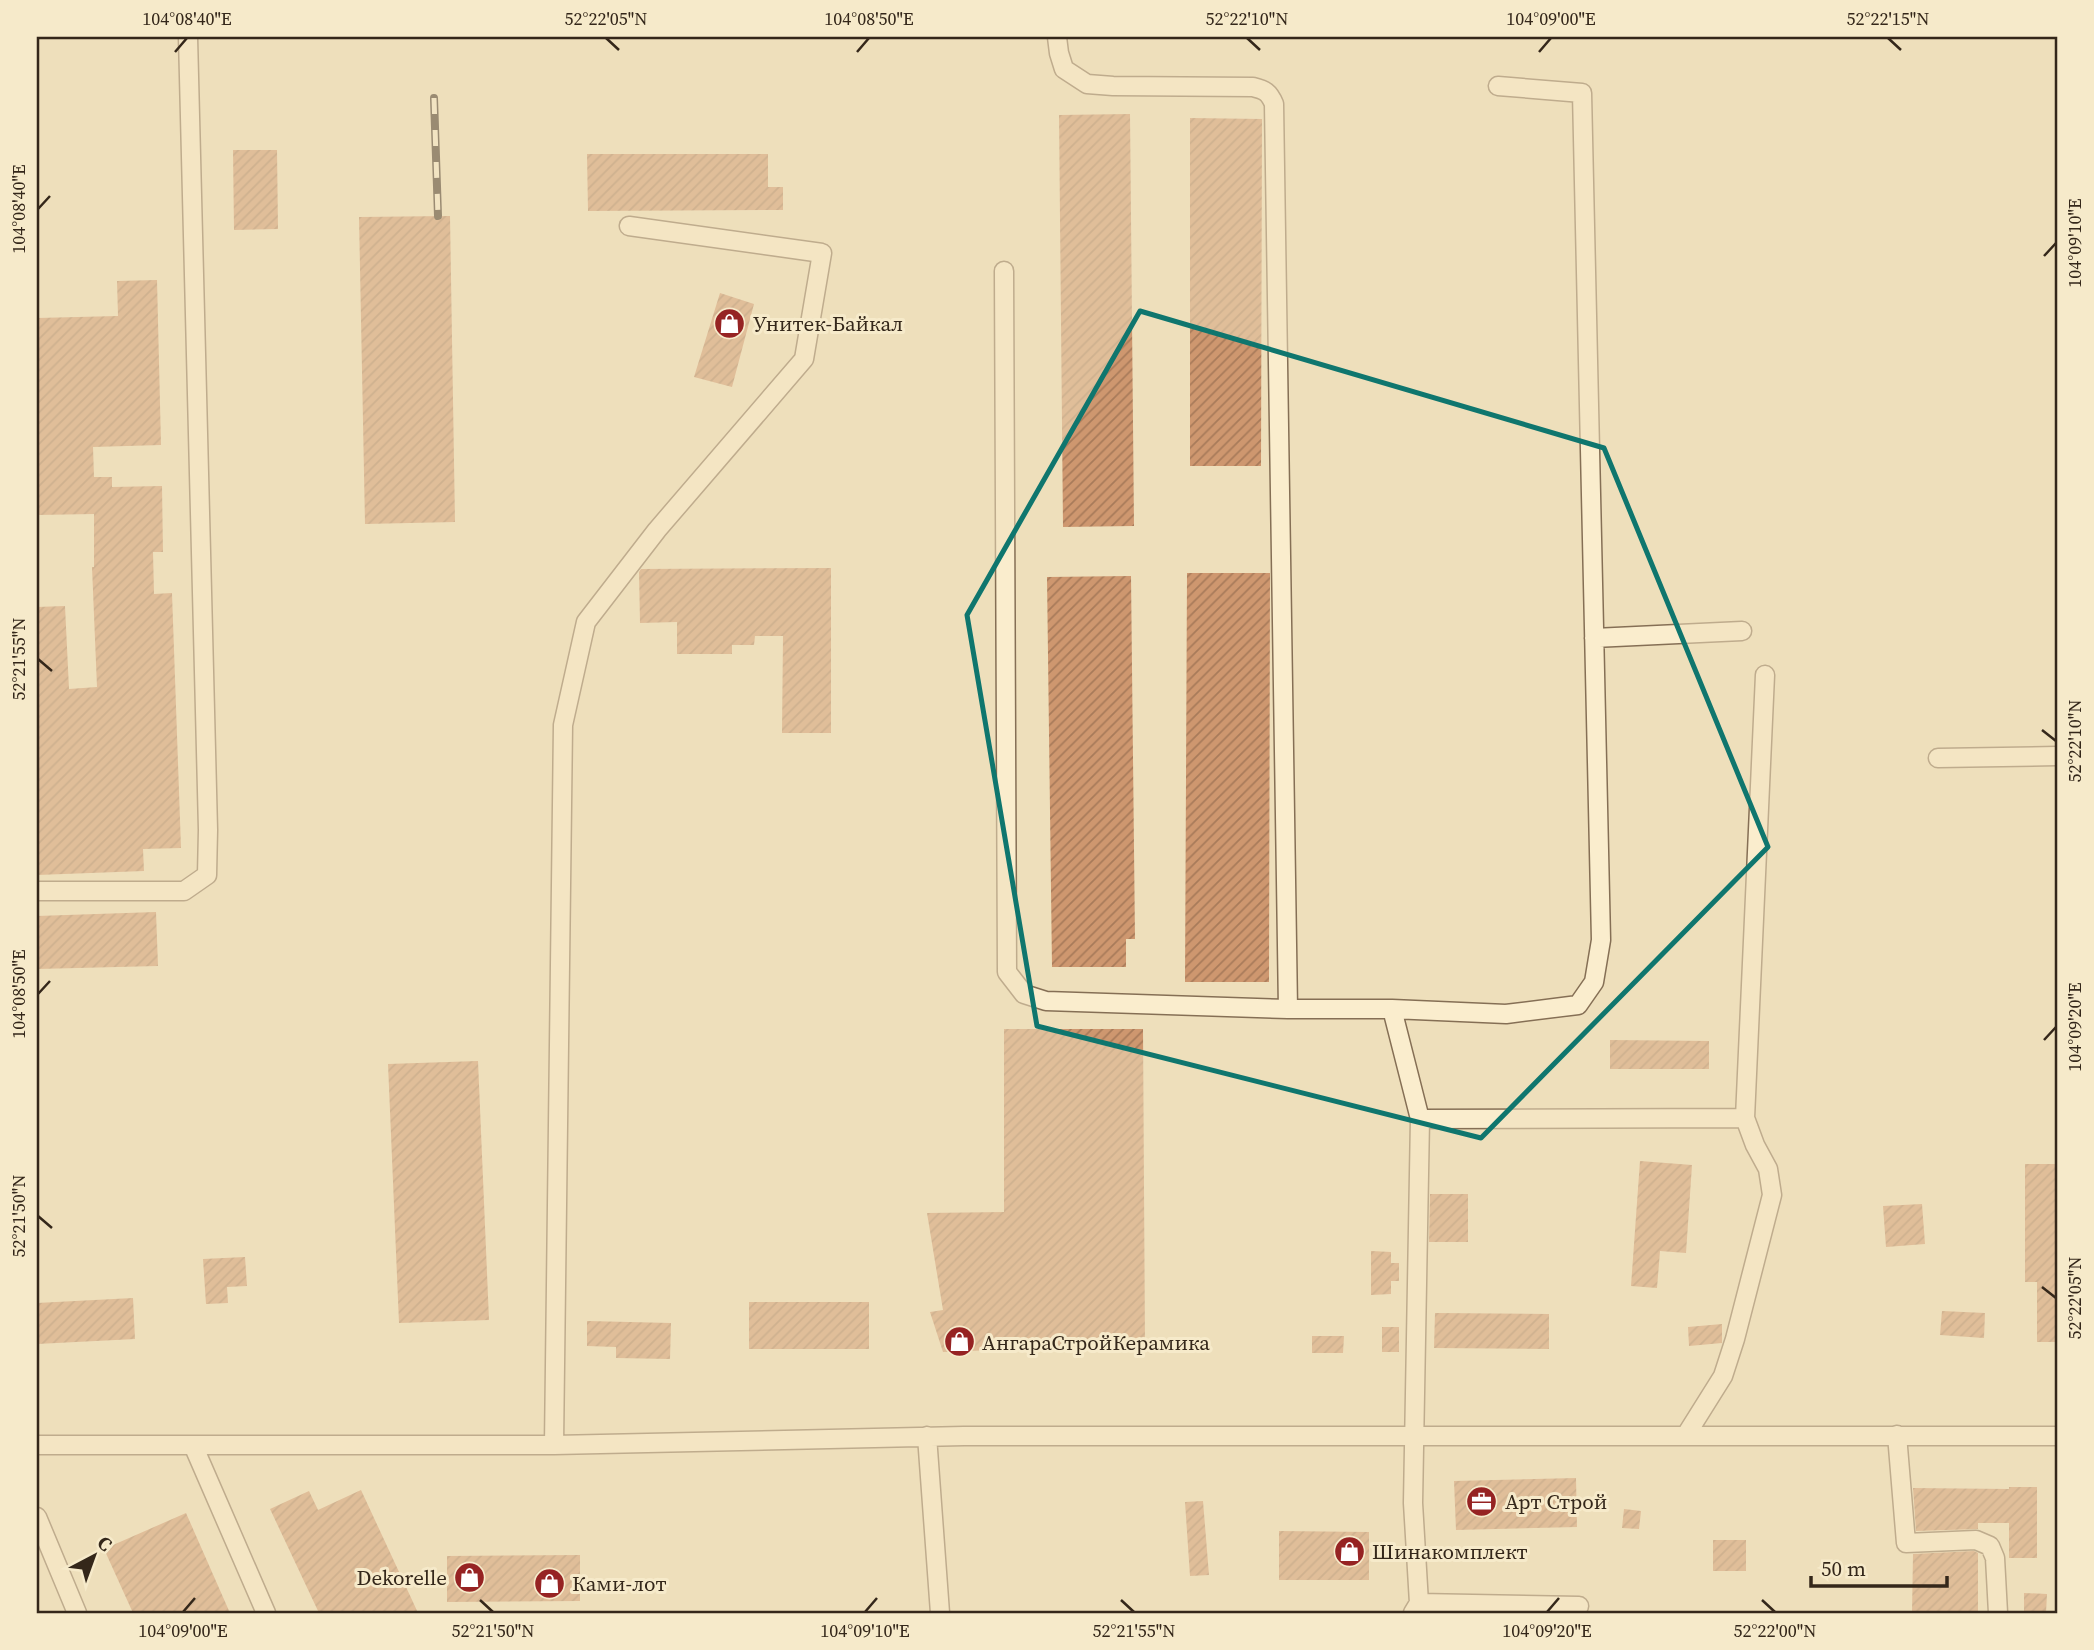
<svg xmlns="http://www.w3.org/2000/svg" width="2094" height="1650" font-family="'Source Serif 4',serif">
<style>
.building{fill:url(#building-hatch)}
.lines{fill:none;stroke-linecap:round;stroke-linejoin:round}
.minor-casing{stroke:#856f55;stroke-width:21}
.minor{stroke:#faedcd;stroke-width:18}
.rail-casing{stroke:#34271a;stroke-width:8}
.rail{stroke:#f6eaca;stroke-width:5;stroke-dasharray:16;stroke-linecap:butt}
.marked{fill:none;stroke:#0f766e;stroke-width:5;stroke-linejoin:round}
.ticks{fill:none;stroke:#34271a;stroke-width:2.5}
.labels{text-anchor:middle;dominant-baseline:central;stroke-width:6;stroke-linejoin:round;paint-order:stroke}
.poi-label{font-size:21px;fill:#34271a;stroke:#f6eaca;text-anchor:start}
.neatline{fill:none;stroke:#34271a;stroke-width:2.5}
.ticks-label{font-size:18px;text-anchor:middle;fill:#34271a}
</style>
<defs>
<pattern id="building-hatch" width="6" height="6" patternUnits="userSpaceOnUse" patternTransform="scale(1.75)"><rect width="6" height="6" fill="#ce976f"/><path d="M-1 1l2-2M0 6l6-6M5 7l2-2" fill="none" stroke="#a87b5a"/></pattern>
</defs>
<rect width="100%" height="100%" fill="#eedfbb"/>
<!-- building -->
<path class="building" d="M 1130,114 L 1134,526 L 1063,527 L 1059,115 Z
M 1190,118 L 1262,119 L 1261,466 L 1190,466 Z
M 233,150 L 277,150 L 278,229 L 234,230 Z
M 587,154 L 768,154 L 768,187 L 783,187 L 783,210 L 588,211 Z
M 450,216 L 455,522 L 365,524 L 359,217 Z
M 157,280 L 161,445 L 93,447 L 94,477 L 112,477 L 112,487 L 162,486 L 163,552 L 153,552 L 154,594 L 172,593 L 181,848 L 143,849 L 144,871 L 37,875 L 37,607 L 65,606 L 69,689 L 97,687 L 92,567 L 94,567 L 94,514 L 37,515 L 37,318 L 118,316 L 117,281 Z
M 720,293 L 754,304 L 732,387 L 694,377 Z
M 831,568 L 831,733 L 782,733 L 783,636 L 755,636 L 754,645 L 732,645 L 732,654 L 677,654 L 677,622 L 640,623 L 639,572 L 641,569 Z
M 1187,573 L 1270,573 L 1269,982 L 1185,982 Z
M 1131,576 L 1135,939 L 1126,939 L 1126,967 L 1052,967 L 1047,577 Z
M 156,912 L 158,966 L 37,969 L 37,916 Z
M 1004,1029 L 1143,1029 L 1145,1344 L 943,1352 L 930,1312 L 943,1310 L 927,1213 L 1004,1212 Z
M 1610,1040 L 1709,1041 L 1709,1069 L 1610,1069 Z
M 478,1061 L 489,1320 L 399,1323 L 388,1064 Z
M 1640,1161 L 1692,1165 L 1686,1253 L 1660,1251 L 1657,1288 L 1631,1286 Z
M 2025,1164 L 2057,1164 L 2057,1342 L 2037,1342 L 2037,1282 L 2025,1282 Z
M 1430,1194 L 1468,1194 L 1468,1242 L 1429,1242 Z
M 1922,1204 L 1925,1244 L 1886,1247 L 1883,1206 Z
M 1371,1251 L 1391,1252 L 1391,1263 L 1399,1263 L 1399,1281 L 1391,1281 L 1391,1294 L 1371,1295 Z
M 245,1257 L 247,1286 L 227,1287 L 228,1303 L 206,1304 L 203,1259 Z
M 133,1298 L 135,1339 L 37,1344 L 37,1303 Z
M 749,1302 L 869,1302 L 869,1349 L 749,1349 Z
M 1942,1311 L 1985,1313 L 1984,1338 L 1940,1335 Z
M 1435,1313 L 1549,1314 L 1549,1349 L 1434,1348 Z
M 587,1321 L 671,1323 L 670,1359 L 616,1358 L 616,1347 L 587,1346 Z
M 1722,1324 L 1722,1343 L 1689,1346 L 1688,1327 Z
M 1382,1327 L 1399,1327 L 1399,1352 L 1382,1352 Z
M 1312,1336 L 1344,1336 L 1343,1353 L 1312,1353 Z
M 1576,1478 L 1577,1527 L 1456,1530 L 1454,1481 Z
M 2009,1487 L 2037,1487 L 2037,1558 L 2009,1558 L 2009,1523 L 1978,1523 L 1978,1529 L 1916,1531 L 1913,1488 L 2009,1489 Z
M 361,1490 L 413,1602 L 418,1613 L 319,1613 L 270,1509 L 309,1491 L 318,1510 Z
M 1203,1501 L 1209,1575 L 1190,1576 L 1185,1502 Z
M 1624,1509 L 1641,1511 L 1639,1529 L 1622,1528 Z
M 186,1513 L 230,1613 L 133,1613 L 104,1549 Z
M 1279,1531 L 1369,1532 L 1369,1580 L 1279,1580 Z
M 1713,1540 L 1746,1540 L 1746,1571 L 1713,1571 Z
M 1974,1551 L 1978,1553 L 1978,1613 L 1912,1613 L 1913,1554 Z
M 580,1555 L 580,1601 L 447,1602 L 447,1556 Z
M 2024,1593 L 2047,1594 L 2046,1613 L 2024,1613 Z"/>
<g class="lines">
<defs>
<path id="minor" d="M 1057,37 L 1059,53 L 1064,69 L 1087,84 L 1113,86 L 1253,87 C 1265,90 1269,92 1274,104 L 1288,1009
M 1004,271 L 1007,972 L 1024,994 L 1046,1001 L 1288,1009 L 1392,1009 L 1420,1119
M 1594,638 L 1742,631
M 1938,758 L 2057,756
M 37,891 L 184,891 L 207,875 L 208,830 L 188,37
M 1392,1009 L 1506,1014 L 1578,1005 L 1594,982 L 1601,940 L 1582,93 L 1498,86
M 1686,1435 L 1723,1376 L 1735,1339 L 1772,1195 L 1768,1169 L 1755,1145 L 1745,1118
M 1897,1435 L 1906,1543 L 1976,1540 L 1990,1546 L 1995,1558 L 1998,1613
M 927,1436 L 940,1613
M 37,1445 L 554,1445 L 964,1436 L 2057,1436
M 193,1445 L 266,1613
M 554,1445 L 563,725 L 586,622 L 657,530 L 804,359 L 822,253 L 629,226
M 37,1517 L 77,1613
M 1419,1603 L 1579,1606
M 1413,1613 L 1419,1603 L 1413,1503 L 1420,1119 L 1745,1118 L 1765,675"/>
</defs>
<!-- minor casing -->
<use href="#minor" class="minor-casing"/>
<!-- minor -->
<use href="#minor" class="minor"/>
<defs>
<path id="rail" d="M 434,98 L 438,216"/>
</defs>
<!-- rail casing -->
<use href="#rail" class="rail-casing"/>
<!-- rail -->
<use href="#rail" class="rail"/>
</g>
<!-- marked area -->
<path d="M0 0H2094V1650H0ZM 1140,311 L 1604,448 L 1768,847 L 1481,1138 L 1037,1026 L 967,615 Z" fill="#eedfbb" fill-opacity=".55" fill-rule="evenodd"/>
<path class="marked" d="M 1140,311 L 1604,448 L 1768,847 L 1481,1138 L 1037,1026 L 967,615 Z"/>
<!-- ticks -->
<path class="ticks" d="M 606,38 L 619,50M 1247,38 L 1260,50M 1888,38 L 1901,50M 175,52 L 187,38M 857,52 L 869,38M 1539,52 L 1551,38M 38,209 L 50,196M 2044,256 L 2056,243M 38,659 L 52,671M 2042,730 L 2056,741M 38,994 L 50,981M 2044,1040 L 2056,1027M 38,1216 L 52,1228M 2042,1287 L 2056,1298M 480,1600 L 493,1612M 1121,1600 L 1134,1612M 1762,1600 L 1775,1612M 183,1612 L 195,1598M 865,1612 L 877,1598M 1547,1612 L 1559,1598"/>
<!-- icons -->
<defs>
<symbol id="shop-disc" viewBox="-11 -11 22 22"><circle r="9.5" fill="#962323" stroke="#f6eaca"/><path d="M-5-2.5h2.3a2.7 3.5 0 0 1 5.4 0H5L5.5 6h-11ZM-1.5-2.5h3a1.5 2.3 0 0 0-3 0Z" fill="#fff"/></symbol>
<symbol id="office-disc" viewBox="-11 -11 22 22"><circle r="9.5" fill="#962323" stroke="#f6eaca"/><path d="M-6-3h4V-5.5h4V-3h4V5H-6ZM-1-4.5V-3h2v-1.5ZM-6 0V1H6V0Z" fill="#fff"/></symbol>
</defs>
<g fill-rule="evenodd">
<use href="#shop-disc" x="712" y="306" width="35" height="35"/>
<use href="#shop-disc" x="942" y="1324" width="35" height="35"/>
<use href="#office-disc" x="1464" y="1484" width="35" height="35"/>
<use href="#shop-disc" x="1332" y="1534" width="35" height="35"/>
<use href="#shop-disc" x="452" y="1560" width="35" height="35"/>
<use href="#shop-disc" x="532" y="1566" width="35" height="35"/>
</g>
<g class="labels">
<!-- poi labels -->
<g class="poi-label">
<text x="753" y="323">Унитек-Байкал</text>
<text x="982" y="1342">АнгараСтройКерамика</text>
<text x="1505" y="1501">Арт Строй</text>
<text x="1372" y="1551">Шинакомплект</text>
<text x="447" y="1577" text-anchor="end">Dekorelle</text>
<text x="572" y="1583">Ками-лот</text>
</g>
</g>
<!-- border -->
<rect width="2094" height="1650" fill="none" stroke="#f6eaca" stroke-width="77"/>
<!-- north arrow -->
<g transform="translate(94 1556) rotate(41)" stroke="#f6eaca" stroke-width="5" paint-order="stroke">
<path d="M0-5L12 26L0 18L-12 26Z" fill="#34271a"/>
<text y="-10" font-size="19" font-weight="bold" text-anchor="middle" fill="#34271a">С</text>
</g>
<!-- scale -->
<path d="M1811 1576v10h136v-10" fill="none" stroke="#34271a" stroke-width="3.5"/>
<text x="1821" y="1576" font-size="21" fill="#34271a" stroke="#f6eaca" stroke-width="5" paint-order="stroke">50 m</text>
<rect x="38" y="38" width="2018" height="1574" class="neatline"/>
<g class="ticks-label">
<text x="187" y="25">104°08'40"E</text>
<text x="606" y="25">52°22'05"N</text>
<text x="869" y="25">104°08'50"E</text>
<text x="1247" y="25">52°22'10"N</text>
<text x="1551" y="25">104°09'00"E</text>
<text x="1888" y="25">52°22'15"N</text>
<text transform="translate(19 209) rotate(-90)" y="6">104°08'40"E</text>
<text transform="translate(2075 243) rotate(-90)" y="6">104°09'10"E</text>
<text transform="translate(19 659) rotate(-90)" y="6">52°21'55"N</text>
<text transform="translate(2075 741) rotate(-90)" y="6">52°22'10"N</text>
<text transform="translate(19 994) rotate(-90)" y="6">104°08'50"E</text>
<text transform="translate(2075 1027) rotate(-90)" y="6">104°09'20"E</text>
<text transform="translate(19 1216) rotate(-90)" y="6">52°21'50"N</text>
<text transform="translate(2075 1298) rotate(-90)" y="6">52°22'05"N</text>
<text x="183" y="1637">104°09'00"E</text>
<text x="493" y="1637">52°21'50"N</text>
<text x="865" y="1637">104°09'10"E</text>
<text x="1134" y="1637">52°21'55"N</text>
<text x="1547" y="1637">104°09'20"E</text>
<text x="1775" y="1637">52°22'00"N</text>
</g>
</svg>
